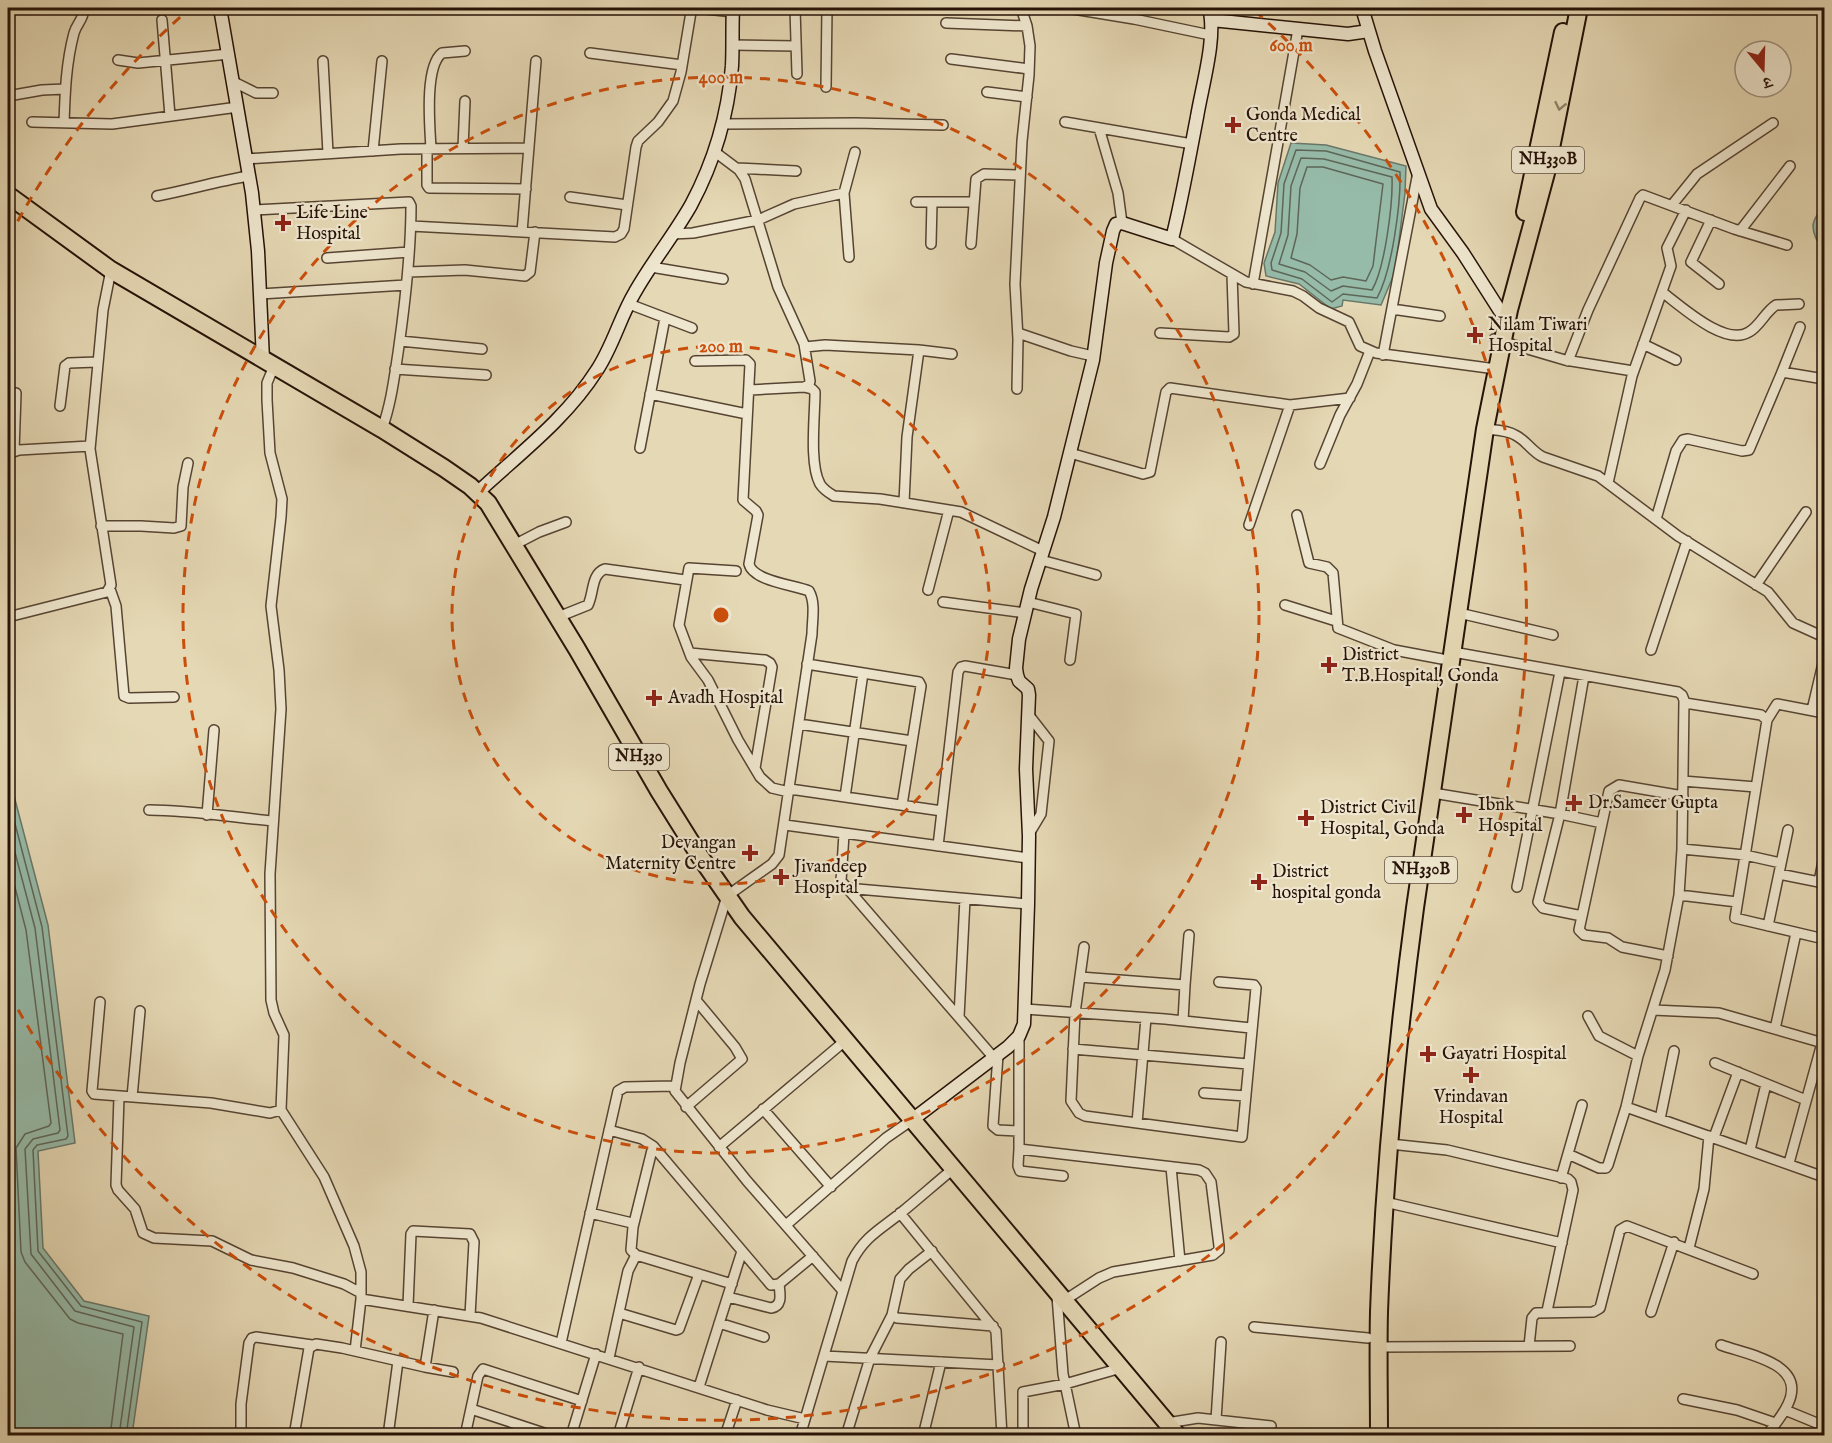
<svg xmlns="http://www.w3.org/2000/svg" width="1832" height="1443" font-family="'IM FELL English','Noto Serif Devanagari',serif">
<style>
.water{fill:#96bba9;stroke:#697768;stroke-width:1.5}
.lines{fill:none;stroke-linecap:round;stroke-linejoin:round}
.shore{stroke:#5e6658;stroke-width:1.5}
.street-casing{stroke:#564432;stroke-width:12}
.secondary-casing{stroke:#261207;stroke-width:15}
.highway-casing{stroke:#261207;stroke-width:20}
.street{stroke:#eee6ce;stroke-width:9}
.secondary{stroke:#eee6ce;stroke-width:12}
.highway{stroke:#e5d8b4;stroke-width:16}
.oneway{stroke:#8f7f66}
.ring{fill:none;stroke:#cb4e0b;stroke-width:3;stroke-dasharray:10 8}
.poi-dot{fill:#8f2418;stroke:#eee6ce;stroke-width:2}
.labels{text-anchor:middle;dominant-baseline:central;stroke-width:4.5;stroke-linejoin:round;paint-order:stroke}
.shield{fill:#eee6ce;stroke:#625243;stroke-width:1.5}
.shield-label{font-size:16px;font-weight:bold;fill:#261207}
.poi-label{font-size:18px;fill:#261207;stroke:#eee6ce;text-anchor:start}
.centre{fill:#cb4e0b;stroke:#eee6ce;stroke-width:3}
.ring-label{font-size:18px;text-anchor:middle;font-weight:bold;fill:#cb4e0b;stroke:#eee6ce;stroke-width:4.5;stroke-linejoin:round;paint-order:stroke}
</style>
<rect width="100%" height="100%" fill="#e5d8b4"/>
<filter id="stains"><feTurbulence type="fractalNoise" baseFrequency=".00333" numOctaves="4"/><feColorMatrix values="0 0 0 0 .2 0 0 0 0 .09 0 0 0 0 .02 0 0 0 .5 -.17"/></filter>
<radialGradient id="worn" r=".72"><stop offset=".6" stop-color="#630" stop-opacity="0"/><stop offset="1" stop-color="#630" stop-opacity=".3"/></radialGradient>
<!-- water -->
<path class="water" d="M 1291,143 L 1326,145 L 1406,166 L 1405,193 L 1395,272 L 1381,305 L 1343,300 L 1342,306 L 1331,309 L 1299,284 L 1266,276 L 1264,263 L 1275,232 L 1278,183 Z
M 1824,165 L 1824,252 C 1819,245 1813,235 1813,226 C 1813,219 1819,214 1820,208 C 1822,191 1815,182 1824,165 Z
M 8,773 L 48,925 L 75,1143 L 38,1151 L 43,1248 L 84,1301 L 149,1316 L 132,1435 L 8,1435 Z"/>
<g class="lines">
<!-- shore -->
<path class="shore" d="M 1296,150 L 1326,151 L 1400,172 C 1401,203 1392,271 1377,298 L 1343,294 L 1332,302 L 1302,279 L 1272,270 L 1271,263 L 1281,233 L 1284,184 Z
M 1301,158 L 1324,159 L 1392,177 C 1393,203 1385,268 1372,290 L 1343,286 L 1331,291 L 1305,272 L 1279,264 L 1288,235 L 1291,186 Z
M 1307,167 L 1323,167 L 1383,184 L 1373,266 L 1366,281 L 1343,277 L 1331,280 L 1310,265 L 1291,258 L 1297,234 L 1300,188 Z
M 8,797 L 42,927 L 68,1136 L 66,1139 L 37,1145 L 33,1150 L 38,1251 L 81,1306 L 142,1322 L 126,1436
M 8,826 L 35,928 L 60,1130 L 58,1133 L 33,1139 L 25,1149 L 31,1254 L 75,1311 L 134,1327 L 119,1436
M 8,860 L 26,930 L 51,1123 L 49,1126 L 25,1134 L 16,1148 L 21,1252 L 25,1262 L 70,1319 L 78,1323 L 123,1334 L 110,1436"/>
<defs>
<path id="street" d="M 795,8 L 797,74
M 1067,8 L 1134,19 L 1210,35
M 162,20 L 170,116
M 946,23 L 1027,26
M 732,45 L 796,46
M 590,53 L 682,65
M 951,59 L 1029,69
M 118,60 L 138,63 L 229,54
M 323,61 L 328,153
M 234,82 L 256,93 L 273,93
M 826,87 L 827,8
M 987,92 L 1027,97
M 8,96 L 42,90 L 65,89
M 32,122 L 112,124 L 238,107
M 1065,122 L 1192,144
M 64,123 C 65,93 66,63 74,33 C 77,23 84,19 84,8
M 722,124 L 855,123 L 943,125
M 1099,128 L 1118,193 L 1122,223
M 463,148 L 465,101
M 427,149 L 427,185 L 429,188 L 526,189
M 431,149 C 430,128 424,67 442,53 L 465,51
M 373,151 L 382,61
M 715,152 L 739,170 L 745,179 L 778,287 L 804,344 L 810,381 L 809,385 L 804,387 L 750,390
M 246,159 L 401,149 L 529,148
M 737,168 L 796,171
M 157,196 C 188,190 218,181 249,176
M 570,197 L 627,205
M 916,202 L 974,202
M 1672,205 L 1697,174 L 1773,123
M 254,210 L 409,202 L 411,206 C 411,255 405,304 398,353 C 394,379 391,404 382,429
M 1711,220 L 1691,262 L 1719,284
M 411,226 L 615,237 L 621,234 L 624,229 L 636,147 L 638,141 L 658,122 L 673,101 L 681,72 L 691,12 L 693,8 L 697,8 L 733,12
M 1740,231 L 1790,166
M 522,232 L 536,61
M 672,234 L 693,233 L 758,220 L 794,204 L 844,193
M 1172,239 L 1246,282 L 1293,291 L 1303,296 L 1319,308 L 1349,322 L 1360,346 L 1376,353 L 1496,369
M 931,244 L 932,202
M 971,244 L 976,179 L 984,174 L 1020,175
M 849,257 L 844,193 L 855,152
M 327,258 L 409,252
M 651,267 L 723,279
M 408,272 L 465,270 L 525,276 L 530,272 L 535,232
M 1253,284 L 1298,29
M 1662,292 C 1681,306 1725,347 1749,332 C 1760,326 1765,312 1776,305 L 1799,304
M 260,294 L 406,285
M 629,304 L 692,328
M 1392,309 L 1440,316
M 1018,333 L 1071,351 L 1093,356
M 1160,333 L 1229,337 L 1234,334 L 1232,274
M 1494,339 L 1565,360 L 1633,371
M 400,341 L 482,349
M 1643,344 L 1676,360
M 805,347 L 825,345 L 919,350 L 952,354
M 1383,355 L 1418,172
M 695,361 L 746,360 L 750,364 L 743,500 L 756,511 L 758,515 L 749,564 C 753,581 794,585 809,591 C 816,603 812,621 812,634 L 779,855 L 772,864 L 727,896 L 700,984 L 680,1063 L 675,1091 L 747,1181 L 843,1291
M 1568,361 L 1588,310 L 1640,198 L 1643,195 L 1734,229 L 1787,245
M 274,366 L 267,383 L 267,400 L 270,453 L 282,499 L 281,517 L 271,606 L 279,670 L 281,709 L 270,874 L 271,1000 L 274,1013 L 284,1035 L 281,1110 L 324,1177 L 354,1246 L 361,1272 L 361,1299 L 355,1351
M 395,369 L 486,375
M 1782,372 L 1800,327
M 804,387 L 812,389 L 815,392 C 815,416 809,464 820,484 C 823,489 829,493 834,496 L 880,499 L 961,512 L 1043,551
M 1017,389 L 1018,339 L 1015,284 L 1022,141 L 1029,75 L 1030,46 L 1027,26 L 1021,8
M 650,394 L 747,414
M 60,406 L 65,366 L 69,363 L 97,362
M 1485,429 C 1495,430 1507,430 1515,435 C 1526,440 1532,452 1543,457 L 1598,476 L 1678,536 L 1768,592 L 1793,623 L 1824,637
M 640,448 L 665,318
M 14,451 L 16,393
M 1070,453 L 1143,474 L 1150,472 L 1166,392 L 1170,388 L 1290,405 L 1350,398
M 8,458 L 10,453 L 19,450 L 90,446
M 1320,464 L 1340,415 L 1357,384 L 1370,351
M 1608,483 L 1632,376 L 1671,266 L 1667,248 L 1686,210
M 904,503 L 907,437 L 919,350
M 1297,515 L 1309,563 L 1327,567 L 1333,573 L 1338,628 L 1394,650 L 1442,659
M 1656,519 L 1676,451 L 1683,440 L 1688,439 L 1742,451 L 1749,450 L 1782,372 L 1824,379
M 1249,525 L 1290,405
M 101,526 L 141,526 L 174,528 L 181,526 L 183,487 L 188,463
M 514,545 L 539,532 L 566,522
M 1041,560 L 1096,575
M 736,571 L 689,568 L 679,625 L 691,657 L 708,680 L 738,740 L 760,777 L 772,788 L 789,792
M 1756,585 L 1806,512
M 110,589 L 116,606 L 124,696 L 129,698 L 174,697
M 928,590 L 949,510
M 943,602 L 1026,613
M 1028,602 L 1076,614 L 1070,660
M 1285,605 L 1336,621
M 1459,613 L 1553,635
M 8,617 L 107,592 L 111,585 L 90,449 L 103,310 L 111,270
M 558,617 L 588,605 C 594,593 591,574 605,569 L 685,580
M 1651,650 L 1687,541
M 1453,652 L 1678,692 L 1682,695 L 1684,700 L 1682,849 L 1679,895 L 1665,970 L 1638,1056 L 1626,1107 L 1608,1165 L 1606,1168 L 1599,1168 L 1568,1154
M 690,653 L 765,660 L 770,663 L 772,667 L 755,768
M 807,664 L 919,682 L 921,686 L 902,805
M 1685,703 L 1761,715 L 1767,720 L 1735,918 L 1824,939
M 1812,710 L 1824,659
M 1028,714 L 1049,741 L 1041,814 L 1029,834
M 1767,720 L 1777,704 L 1824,713
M 799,724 L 912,741
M 1683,781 L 1756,787
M 790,789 L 942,811
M 1433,793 L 1560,814 L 1602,823
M 845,797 L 863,673
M 149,810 C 190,810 231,817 273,821
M 207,815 L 214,730
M 785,825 L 1028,858
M 844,834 L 841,881 L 994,1058
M 938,846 L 958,672 L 961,667 L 965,666 L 1017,675
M 1682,849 L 1745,855 L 1781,863
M 1779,874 L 1824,883
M 1819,882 L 1824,856
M 1517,887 L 1560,672
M 846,888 L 1028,904
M 1679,895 L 1737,902
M 1582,916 L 1543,908 L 1538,902 L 1560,814 L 1584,676
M 1768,926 L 1788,830
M 1084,947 L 1075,1013 L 1071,1101 L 1079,1113 L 1085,1116 L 1242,1137 L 1256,988 L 1254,985 L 1219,982
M 1668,956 L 1622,947 L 1608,938 L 1584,935 L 1579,930 L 1609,791 L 1619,785 L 1683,796
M 1080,977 L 1185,985 L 1183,1021
M 1185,985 L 1189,935
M 100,1002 L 92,1091 L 94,1094 L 211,1103 L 270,1113 L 281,1110
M 1025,1009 L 1165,1019 L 1251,1028
M 1653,1010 L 1719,1013 L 1823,1043
M 1588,1016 L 1599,1036 L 1638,1056
M 959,1017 L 965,899
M 1775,1029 L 1796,933
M 1019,1036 L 1019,1149 L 1199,1170 L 1205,1173 L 1211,1182 L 1219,1246 L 1219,1250 L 1213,1255 L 1113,1272 L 1099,1278 L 1065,1300
M 1073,1049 L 1248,1064
M 998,1055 L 993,1126 L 998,1130 L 1018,1131
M 1715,1063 L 1806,1100
M 1204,1093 L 1246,1096
M 119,1097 L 116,1185 L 118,1190 L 135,1209 L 143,1233 L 154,1238 L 212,1241 L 251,1260 L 293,1268 L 344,1284 L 361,1293
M 132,1097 L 140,1011
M 686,1107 L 742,1059 L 735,1047 L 696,1000
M 1626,1107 L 1824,1177
M 763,1109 L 831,1187
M 1660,1119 L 1674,1051
M 1137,1123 L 1146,1018
M 609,1130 L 642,1139 L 653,1146 L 771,1285 L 779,1284 L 813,1256
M 1714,1137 L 1738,1072
M 1390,1144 L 1447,1150 L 1568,1179 L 1571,1182 L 1573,1190 L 1547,1311
M 719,1147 L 846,1040
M 1019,1149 L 1018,1166 L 1020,1171 L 1063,1176
M 1750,1150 L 1766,1084
M 1789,1163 L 1824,1036
M 1171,1167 L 1180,1261
M 1561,1178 L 1582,1105
M 1385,1202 L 1562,1243
M 590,1213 L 632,1223 L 633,1227 L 631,1250 L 636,1255 L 732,1284
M 900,1213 L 996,1331 L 1002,1436
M 786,1225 L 886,1138 L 912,1120
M 633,1227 L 653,1146
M 1689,1248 L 1704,1189 L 1709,1136
M 932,1251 L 909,1269 L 900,1279 L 892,1315 L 897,1318 L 993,1326
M 1057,1296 L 1063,1374 L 1076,1436
M 728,1297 L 771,1308 C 783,1306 780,1294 779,1284
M 361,1299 L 481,1318 L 767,1410 L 805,1419
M 408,1306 L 411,1234 L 413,1231 L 470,1234 L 474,1242 L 470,1316
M 1651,1312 L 1674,1242
M 619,1313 L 676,1330 L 679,1329 L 699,1274
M 719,1323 L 764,1337
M 1254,1327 L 1368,1338
M 561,1343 L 618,1091 L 625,1087 L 674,1086
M 1721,1345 C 1748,1355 1807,1363 1788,1404 C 1783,1415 1774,1426 1766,1436
M 1529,1346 L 1532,1318 L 1536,1313 L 1593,1312 L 1600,1308 L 1620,1230 L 1627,1226 L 1753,1274
M 1379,1347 L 1570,1346
M 824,1356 L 999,1365
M 609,1358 L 628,1271 L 636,1255
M 425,1367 L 453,1372
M 699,1387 L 742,1251
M 1683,1399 L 1737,1410 L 1775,1423
M 471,1409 L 553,1436
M 1785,1410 L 1824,1426
M 1216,1420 L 1221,1342
M 1167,1423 L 1198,1418 L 1271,1426
M 1023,1432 L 1023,1392 L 1065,1384 L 1121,1368
M 241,1436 L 241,1404 L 249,1343 L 252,1338 L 256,1337 L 312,1345
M 294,1436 L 309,1348 L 316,1344 L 342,1348 L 425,1367 L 434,1310
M 388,1436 L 398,1361
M 465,1436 L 478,1376 L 483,1369 L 582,1401
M 571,1436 L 596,1354
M 618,1436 L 639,1367
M 725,1436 L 737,1400
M 800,1436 L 852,1261 C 865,1236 881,1229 902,1212 C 919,1198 936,1183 953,1169
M 846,1436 L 870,1358 L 892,1315
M 923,1436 L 941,1362"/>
<path id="secondary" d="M 220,8 L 252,193 L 258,251 L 263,360
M 1362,8 L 1375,51 L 1431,209 L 1463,253 L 1500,311
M 1212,20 L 1348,34 L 1369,31
M 477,493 C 519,454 566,419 597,370 C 613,346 620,317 635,292 C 652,262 674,235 691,205 C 714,162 728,115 732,66 C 733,47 732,27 733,8
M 912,1120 L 1008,1047 L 1019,1036 L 1024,1024 L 1028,904 L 1029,836 L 1026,769 L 1029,695 L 1028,689 L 1019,681 L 1017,675 L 1016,668 L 1019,639 L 1031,589 L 1054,517 L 1093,360 L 1106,263 L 1113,231 L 1116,224 L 1122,223 L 1172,239 C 1182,199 1189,158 1197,117 C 1202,86 1217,37 1209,8"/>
<path id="highway" d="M 8,195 L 111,270 L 382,429 L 444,468 L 470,486 L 488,503 L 577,649 L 659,791 L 699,855 L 742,917 L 1178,1436
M 1525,212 L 1563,32
M 1379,1436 C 1379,1395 1378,1353 1379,1312 C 1384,1178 1397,1042 1415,908 L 1485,429 L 1509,310 L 1546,173 L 1579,8"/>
</defs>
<!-- street casing -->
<use href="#street" class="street-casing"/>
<!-- secondary casing -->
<use href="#secondary" class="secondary-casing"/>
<!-- highway casing -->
<use href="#highway" class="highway-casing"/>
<!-- street -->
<use href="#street" class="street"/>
<!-- secondary -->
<use href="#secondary" class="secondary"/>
<!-- highway -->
<use href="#highway" class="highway"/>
</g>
<!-- one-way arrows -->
<defs><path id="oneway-chevron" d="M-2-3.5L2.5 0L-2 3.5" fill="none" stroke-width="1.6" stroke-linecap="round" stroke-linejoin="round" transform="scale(1.5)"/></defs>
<use class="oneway" href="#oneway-chevron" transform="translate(1560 106) rotate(102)"/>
<!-- distance rings -->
<g class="ring">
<circle cx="721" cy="615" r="269"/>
<circle cx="721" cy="615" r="538"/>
<path d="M9 237A806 806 0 0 1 187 11M1255 11A806 806 0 1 1 9 993"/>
</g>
<!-- markers -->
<g class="poi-dot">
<path d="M1230 116h6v6h6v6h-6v6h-6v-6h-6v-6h6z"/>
<path d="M280 214h6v6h6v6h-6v6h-6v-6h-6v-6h6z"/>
<path d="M1472 326h6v6h6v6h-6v6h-6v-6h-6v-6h6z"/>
<path d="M1326 656h6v6h6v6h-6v6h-6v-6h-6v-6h6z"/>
<path d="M651 689h6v6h6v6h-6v6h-6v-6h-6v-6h6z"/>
<path d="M1571 794h6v6h6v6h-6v6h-6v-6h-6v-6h6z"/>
<path d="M1461 806h6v6h6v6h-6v6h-6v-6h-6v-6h6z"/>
<path d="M1303 809h6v6h6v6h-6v6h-6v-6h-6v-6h6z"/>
<path d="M747 844h6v6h6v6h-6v6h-6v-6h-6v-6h6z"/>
<path d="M778 868h6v6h6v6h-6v6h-6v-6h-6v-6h6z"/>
<path d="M1256 873h6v6h6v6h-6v6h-6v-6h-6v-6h6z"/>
<path d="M1425 1045h6v6h6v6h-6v6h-6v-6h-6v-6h6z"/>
<path d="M1468 1066h6v6h6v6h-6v6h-6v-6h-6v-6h6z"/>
</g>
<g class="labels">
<!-- shield labels -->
<g class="shield">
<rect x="1512" y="147" width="72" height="26" rx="4.5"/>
<rect x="609" y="744" width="60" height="26" rx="4.5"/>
<rect x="1385" y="857" width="72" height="26" rx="4.5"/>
</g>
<g class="shield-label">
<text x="1548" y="160">NH330B</text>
<text x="639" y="757">NH330</text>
<text x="1421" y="870">NH330B</text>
</g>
<!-- poi labels -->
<g class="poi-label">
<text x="1246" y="115">Gonda Medical<tspan x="1246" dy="21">Centre</tspan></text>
<text x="296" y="213">Life Line<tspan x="296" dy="21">Hospital</tspan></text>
<text x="1488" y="325">Nilam Tiwari<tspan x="1488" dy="21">Hospital</tspan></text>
<text x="1342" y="655">District<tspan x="1342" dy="21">T.B.Hospital, Gonda</tspan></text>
<text x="668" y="698">Avadh Hospital</text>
<text x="1588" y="803">Dr.Sameer Gupta</text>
<text x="1478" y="805">Ibnk<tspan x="1478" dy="21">Hospital</tspan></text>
<text x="1320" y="808">District Civil<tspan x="1320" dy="21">Hospital, Gonda</tspan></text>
<text x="736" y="843" text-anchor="end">Devangan<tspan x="736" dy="21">Maternity Centre</tspan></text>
<text x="794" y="867">Jivandeep<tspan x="794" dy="21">Hospital</tspan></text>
<text x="1272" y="872">District<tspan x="1272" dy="21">hospital gonda</tspan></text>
<text x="1442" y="1054">Gayatri Hospital</text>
<text x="1471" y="1097" text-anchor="middle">Vrindavan<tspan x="1471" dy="21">Hospital</tspan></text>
</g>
</g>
<circle cx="721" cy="615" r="9" class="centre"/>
<g class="ring-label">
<text x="1291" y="51">600 m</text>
<text x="721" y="83">400 m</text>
<text x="721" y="352">200 m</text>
</g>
<!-- margin -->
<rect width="1832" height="1443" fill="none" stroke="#e5d8b4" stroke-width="30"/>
<rect x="9" y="9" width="1814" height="1425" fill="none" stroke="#261207" stroke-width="3"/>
<rect x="15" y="15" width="1802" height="1413" fill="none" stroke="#261207" stroke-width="1.5"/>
<!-- north arrow -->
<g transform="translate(1763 69) rotate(161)"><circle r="28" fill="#eee6ce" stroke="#9e917e" stroke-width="1.5"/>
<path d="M0-4.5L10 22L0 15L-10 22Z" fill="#8f2418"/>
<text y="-9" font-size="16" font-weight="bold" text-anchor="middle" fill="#261207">उ</text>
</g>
<rect width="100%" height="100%" filter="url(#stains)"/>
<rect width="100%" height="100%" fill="url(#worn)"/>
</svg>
